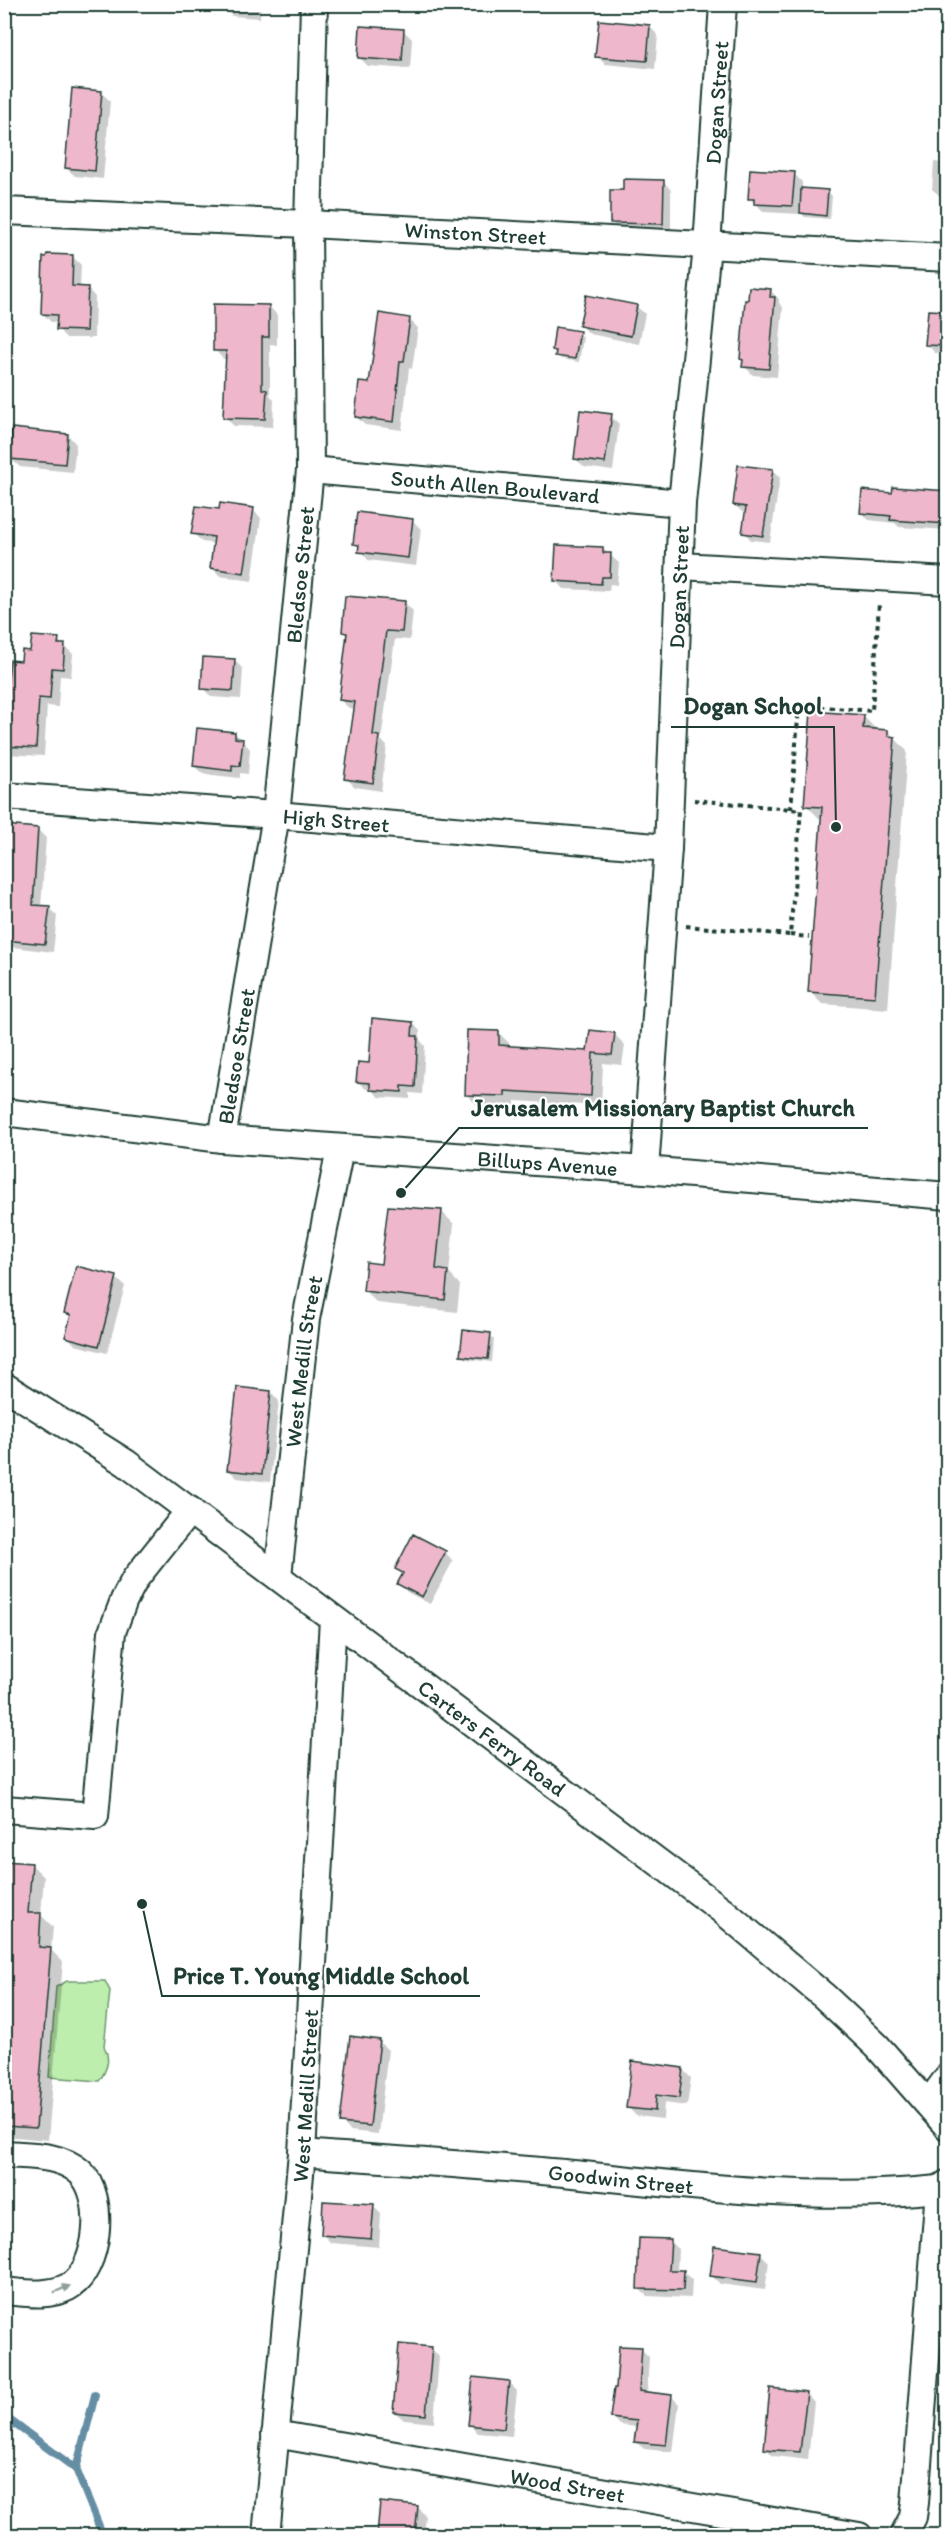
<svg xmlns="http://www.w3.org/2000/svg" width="952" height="2540" font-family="Itim,sans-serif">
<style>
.green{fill:#bdeead;stroke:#6e9670;stroke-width:1.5}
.shadow{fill:#0003}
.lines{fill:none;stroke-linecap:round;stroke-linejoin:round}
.stream{stroke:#658ea4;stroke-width:8}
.building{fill:#efb7cb;stroke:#1f3d34;stroke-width:1.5}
.minor-casing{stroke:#1f3d34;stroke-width:30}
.path{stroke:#1f3d34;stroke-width:4;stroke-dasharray:4.5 4.5;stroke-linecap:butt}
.minor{stroke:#fff;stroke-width:26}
.oneway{fill:#8f9e9a}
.labels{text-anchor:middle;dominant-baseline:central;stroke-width:4.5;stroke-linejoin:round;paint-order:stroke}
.street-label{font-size:22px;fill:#1f3d34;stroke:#fff}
.leader{fill:none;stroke:#1f3d34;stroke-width:2}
.callout-dot{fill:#1f3d34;stroke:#fff;stroke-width:2}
.callout-label{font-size:24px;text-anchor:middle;font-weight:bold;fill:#1f3d34;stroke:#fff;stroke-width:4.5;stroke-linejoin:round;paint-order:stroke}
</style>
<rect width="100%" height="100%" fill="#fff"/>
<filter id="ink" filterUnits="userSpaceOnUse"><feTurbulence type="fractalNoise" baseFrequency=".0167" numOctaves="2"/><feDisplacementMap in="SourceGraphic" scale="12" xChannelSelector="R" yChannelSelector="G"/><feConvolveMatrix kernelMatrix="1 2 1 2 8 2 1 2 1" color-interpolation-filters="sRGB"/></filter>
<g filter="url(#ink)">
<!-- green -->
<path class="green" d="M 67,1981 L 105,1981 L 110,1991 L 104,2046 C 111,2059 107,2070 99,2081 L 49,2077 L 56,1987 Z"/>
<!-- shadow -->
<path class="shadow" d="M 224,4 L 261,4 L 260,18 L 232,16 L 224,7 Z
M 649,26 L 658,35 L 655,69 L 605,64 L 597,56 Z
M 404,31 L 412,39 L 410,69 L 368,66 L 359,57 Z
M 101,92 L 110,101 L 103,179 L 75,176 L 66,168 Z
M 948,121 L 948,197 L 941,197 L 932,189 L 934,162 L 945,163 Z
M 794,174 L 802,182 L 802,190 L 828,192 L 832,196 L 830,219 L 805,217 L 800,212 L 800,214 L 764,212 L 750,198 Z
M 663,181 L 671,190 L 671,231 L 620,231 L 611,222 L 624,192 Z
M 73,257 L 81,265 L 80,288 L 87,288 L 95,297 L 94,338 L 66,338 L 58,329 L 58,322 L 51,322 L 43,314 Z
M 770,290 L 779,299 L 779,303 L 783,307 L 777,377 L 753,375 L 744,366 L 744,362 L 741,359 Z
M 269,306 L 277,315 L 277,345 L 270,344 L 270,395 L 274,400 L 273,427 L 234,426 L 225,417 L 228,359 L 223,359 L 215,350 Z
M 636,306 L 645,314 L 639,344 L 590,334 L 581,326 Z
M 948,313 L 948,353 L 935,353 L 927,344 Z
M 409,319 L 418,328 L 412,369 L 409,368 L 402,430 L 365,425 L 356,417 L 371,385 Z
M 579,333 L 583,337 L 579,362 L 561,359 L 553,350 Z
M 611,416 L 619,424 L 613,471 L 584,467 L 575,458 Z
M 68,435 L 76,444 L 73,472 L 20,467 L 11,459 Z
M 773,470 L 780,478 L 770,542 L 751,540 L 744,532 L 746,513 L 742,512 L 735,505 Z
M 948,493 L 948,530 L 899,527 L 895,523 L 869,520 L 862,513 L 894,494 Z
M 253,510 L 261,518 L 252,581 L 220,576 L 211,567 L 215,544 L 202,542 L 193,533 L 220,511 Z
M 412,520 L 421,529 L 416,566 L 368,560 L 355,543 Z
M 603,549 L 619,563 L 617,585 L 610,584 L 609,591 L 564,589 L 556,580 Z
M 404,602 L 413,611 L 410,640 L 395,639 L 381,740 L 387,746 L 381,791 L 355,787 L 346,778 L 356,709 L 349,708 L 340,700 L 348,637 L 343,632 Z
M 58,640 L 73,654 L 71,677 L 60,676 L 58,707 L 47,706 L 44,756 L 4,754 L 4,717 L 22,662 L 32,652 Z
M 234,660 L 243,669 L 241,699 L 211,697 L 203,688 Z
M 863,716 L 876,729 L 888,731 L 907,751 L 888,1009 L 822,1004 L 809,991 L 822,818 L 819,818 L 806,805 Z
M 235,733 L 250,749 L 248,774 L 240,773 L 240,778 L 203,774 L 194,766 Z
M 5,827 L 37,829 L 46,838 L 41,907 L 49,908 L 57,916 L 53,952 L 4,946 Z
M 413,1023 L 420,1031 L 420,1040 L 425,1046 L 422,1094 L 410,1093 L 410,1099 L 379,1097 L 372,1090 L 366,1089 L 358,1082 L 370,1064 Z
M 499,1033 L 509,1043 L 509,1048 L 589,1052 L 614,1034 L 625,1045 L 622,1065 L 603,1063 L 601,1106 L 515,1101 L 515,1106 L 477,1105 L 466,1094 Z
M 442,1212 L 454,1224 L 449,1273 L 460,1285 L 457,1312 L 377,1303 L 364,1290 L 382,1266 Z
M 116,1278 L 125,1286 L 107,1353 L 75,1345 L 67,1336 L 71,1318 L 66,1312 Z
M 490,1335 L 494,1339 L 492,1362 L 466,1359 L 462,1355 Z
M 271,1392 L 279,1401 L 270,1482 L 237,1478 L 229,1470 Z
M 445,1552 L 453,1561 L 430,1604 L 407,1592 L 399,1584 L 403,1575 L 397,1568 Z
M 4,1862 L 32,1865 L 44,1877 L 41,1915 L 53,1927 L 51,1950 L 63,1962 L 48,2140 L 4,2136 Z
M 379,2042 L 388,2050 L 378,2134 L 350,2131 L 342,2122 Z
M 682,2069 L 691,2078 L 687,2106 L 664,2103 L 663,2119 L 636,2116 L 628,2107 Z
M 373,2206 L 381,2214 L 379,2247 L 331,2243 L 323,2235 Z
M 670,2240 L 678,2249 L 677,2271 L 683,2272 L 692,2280 L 691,2298 L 647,2296 L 638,2288 Z
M 760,2253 L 769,2262 L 765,2290 L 720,2284 L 712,2276 Z
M 431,2348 L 439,2357 L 434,2423 L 404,2420 L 395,2412 Z
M 641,2349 L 649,2357 L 647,2393 L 671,2396 L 679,2404 L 673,2452 L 644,2449 L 636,2441 L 637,2427 L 620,2425 L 612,2417 Z
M 508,2382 L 517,2391 L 512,2436 L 478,2433 L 470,2424 Z
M 806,2393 L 814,2402 L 808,2460 L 774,2456 L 765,2448 Z
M 382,2504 L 418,2508 L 426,2516 L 424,2536 L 378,2536 Z"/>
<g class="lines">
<!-- stream -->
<path class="stream" d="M 4,2416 L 76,2469 L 103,2536
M 76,2469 L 95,2395"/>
</g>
<!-- building -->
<path class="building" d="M 599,20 L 650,25 L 647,61 L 595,57 Z
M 360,26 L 404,29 L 402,61 L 358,58 Z
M 72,88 L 102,91 L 95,171 L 65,168 Z
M 750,169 L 795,172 L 792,206 L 754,204 L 754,199 L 748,199 Z
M 623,179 L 664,180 L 663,224 L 610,223 L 610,190 L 623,190 Z
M 801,188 L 828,190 L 826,216 L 800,213 Z
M 47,254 L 73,255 L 72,286 L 88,287 L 86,331 L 56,330 L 57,315 L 41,314 L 43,257 L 46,257 Z
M 749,287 L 771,289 L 770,297 L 775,297 L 769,369 L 742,367 L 743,360 L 740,359 L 745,300 L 748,300 Z
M 586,295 L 637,305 L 631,336 L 579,326 Z
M 213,304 L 269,305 L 269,337 L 262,337 L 262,389 L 267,390 L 265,419 L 223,418 L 226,351 L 213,351 Z
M 928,310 L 948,311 L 948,346 L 925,345 Z
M 379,313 L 410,318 L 404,361 L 400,361 L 394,422 L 355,417 L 359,382 L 369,383 Z
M 555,327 L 580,331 L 575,359 L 555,356 L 556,351 L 552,350 Z
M 580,410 L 612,414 L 605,463 L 574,459 Z
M 12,428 L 68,434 L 65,464 L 10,459 Z
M 738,465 L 773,469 L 763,536 L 742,533 L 746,507 L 733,505 Z
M 893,487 L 948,491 L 948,524 L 890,520 L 891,516 L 860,513 L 862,490 L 892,493 Z
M 220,503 L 254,508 L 244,573 L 210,568 L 214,537 L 191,534 L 196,506 L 219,509 Z
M 357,512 L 413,519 L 408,558 L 358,552 L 359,545 L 353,544 Z
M 556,545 L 603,547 L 603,553 L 611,553 L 610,577 L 602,577 L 601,584 L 554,581 Z
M 345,596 L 405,601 L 402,632 L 386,631 L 373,735 L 379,736 L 373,783 L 344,779 L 355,702 L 339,700 L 347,633 L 342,632 Z
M 32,636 L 59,638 L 58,644 L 65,644 L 63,669 L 52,668 L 50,699 L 39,698 L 36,748 L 4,746 L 4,715 L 10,660 L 21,661 L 22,650 L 30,651 Z
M 203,657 L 235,659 L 233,691 L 201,689 Z
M 811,711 L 864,715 L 863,728 L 888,730 L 888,736 L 895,737 L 875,997 L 808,992 L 822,807 L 804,806 Z
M 197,728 L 235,732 L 235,738 L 243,739 L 240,766 L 232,765 L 232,771 L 193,766 Z
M 4,825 L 38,828 L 33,905 L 50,906 L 45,944 L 4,940 Z
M 372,1018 L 413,1022 L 412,1036 L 418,1036 L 415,1087 L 402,1086 L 402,1092 L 370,1090 L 370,1083 L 356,1082 L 358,1062 L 369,1063 Z
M 467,1030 L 499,1031 L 499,1045 L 587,1051 L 590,1030 L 615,1033 L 612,1055 L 593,1053 L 591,1096 L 505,1091 L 505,1096 L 465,1095 Z
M 388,1206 L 442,1210 L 436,1269 L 448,1271 L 445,1300 L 363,1291 L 366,1262 L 381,1264 Z
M 76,1266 L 117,1276 L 99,1346 L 65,1337 L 71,1315 L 64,1313 Z
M 463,1330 L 491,1333 L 488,1359 L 460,1356 Z
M 237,1387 L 271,1391 L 262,1474 L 227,1470 Z
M 413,1534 L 446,1551 L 422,1597 L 397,1584 L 403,1573 L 395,1569 Z
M 4,1861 L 32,1863 L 28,1913 L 41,1913 L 39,1947 L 51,1948 L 36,2128 L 4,2126 Z
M 350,2036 L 380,2040 L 370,2126 L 340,2123 Z
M 632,2061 L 683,2068 L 679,2098 L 656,2095 L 655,2111 L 626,2108 Z
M 323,2201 L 374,2204 L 371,2239 L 321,2235 Z
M 639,2238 L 671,2239 L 669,2270 L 684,2270 L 683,2290 L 637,2289 Z
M 714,2246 L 761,2252 L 757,2282 L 710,2276 Z
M 399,2344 L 432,2347 L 426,2415 L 393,2412 Z
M 619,2346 L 642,2347 L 639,2391 L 672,2395 L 666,2445 L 634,2442 L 637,2421 L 610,2418 L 614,2388 L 616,2388 Z
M 473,2377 L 509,2381 L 504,2429 L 468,2425 Z
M 770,2388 L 807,2392 L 800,2452 L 764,2449 Z
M 380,2502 L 418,2506 L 415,2535 L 377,2535 Z"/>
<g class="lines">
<defs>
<g id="minor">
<path id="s1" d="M 4,211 L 308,224 L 948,258"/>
<path id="s2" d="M 310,470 L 682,503"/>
<path d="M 680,566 L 948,581"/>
<path id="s3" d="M 4,796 L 276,815 L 668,848"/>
<path id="s4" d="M 4,1112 L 222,1139 L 645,1170 L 948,1196"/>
<path id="s5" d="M 222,1139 L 276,815 L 310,470 L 308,224 L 314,4"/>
<path id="s6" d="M 645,1170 L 668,848 L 682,503 L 707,246 L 723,4"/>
<path id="s7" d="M 4,1386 L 126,1463 L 722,1910 L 825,1997 L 877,2046 L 948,2127"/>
<path id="s8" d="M 278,1576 L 306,1319 L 340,1149"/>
<path d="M 4,1809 L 95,1816 L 112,1632 L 124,1600 L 135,1579 L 190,1510"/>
<path d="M 929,2103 L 948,2077"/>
<path id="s9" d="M 302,2153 C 389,2160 477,2165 564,2173 C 689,2186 814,2202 939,2189"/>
<path d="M 4,2154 C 29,2156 60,2154 80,2172 C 106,2195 100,2270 68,2287 C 48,2297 26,2293 4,2291"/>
<path id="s10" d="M 275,2434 L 859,2536"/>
<path id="s11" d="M 266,2536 L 302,2153 L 333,1619"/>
<path d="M 903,2536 L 913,2517 L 915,2503 L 939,2189 L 948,2183"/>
</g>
</defs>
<!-- minor casing -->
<use href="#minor" class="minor-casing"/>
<!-- path -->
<path class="path" d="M 791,809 L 799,705 L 872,711 L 879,603
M 686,926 L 790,935 L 801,810 L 694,800
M 790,935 L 809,937"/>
<!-- minor -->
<use href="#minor" class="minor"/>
</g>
<!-- one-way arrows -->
<defs><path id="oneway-solid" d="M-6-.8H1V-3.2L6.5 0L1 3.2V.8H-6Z" transform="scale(1.5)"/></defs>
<use class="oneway" href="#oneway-solid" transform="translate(62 2289) rotate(-23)"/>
</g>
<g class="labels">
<!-- street labels -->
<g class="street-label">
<text stroke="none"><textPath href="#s6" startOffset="1070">Dogan Street</textPath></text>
<text stroke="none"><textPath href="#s1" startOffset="472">Winston Street</textPath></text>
<text stroke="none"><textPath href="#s2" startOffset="186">South Allen Boulevard</textPath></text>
<text stroke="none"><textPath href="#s5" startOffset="570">Bledsoe Street</textPath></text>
<text stroke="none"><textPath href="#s6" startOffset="584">Dogan Street</textPath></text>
<text stroke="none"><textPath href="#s3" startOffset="333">High Street</textPath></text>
<text stroke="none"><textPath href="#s5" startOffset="84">Bledsoe Street</textPath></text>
<text stroke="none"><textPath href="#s4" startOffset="546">Billups Avenue</textPath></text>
<text stroke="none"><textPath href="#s8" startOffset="216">West Medill Street</textPath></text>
<text stroke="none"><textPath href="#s7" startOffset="602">Carters Ferry Road</textPath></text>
<text stroke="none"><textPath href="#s11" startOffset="442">West Medill Street</textPath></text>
<text stroke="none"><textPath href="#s9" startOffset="320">Goodwin Street</textPath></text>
<text stroke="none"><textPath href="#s10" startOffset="297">Wood Street</textPath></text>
</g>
</g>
<!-- callouts -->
<path class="leader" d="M836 827L834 727H671M401 1193L459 1128H868M142 1904L162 1996H480"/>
<g class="callout-dot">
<circle cx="836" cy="827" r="6"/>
<circle cx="401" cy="1193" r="6"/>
<circle cx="142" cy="1904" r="6"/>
</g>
<g class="callout-label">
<text x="753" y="714">Dogan School</text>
<text x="663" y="1116">Jerusalem Missionary Baptist Church</text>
<text x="321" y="1984">Price T. Young Middle School</text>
</g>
<!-- margin -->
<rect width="952" height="2540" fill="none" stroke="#fff" stroke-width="24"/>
<rect x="12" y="12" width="928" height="2516" fill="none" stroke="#1f3d34" stroke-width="2" filter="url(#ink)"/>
</svg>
